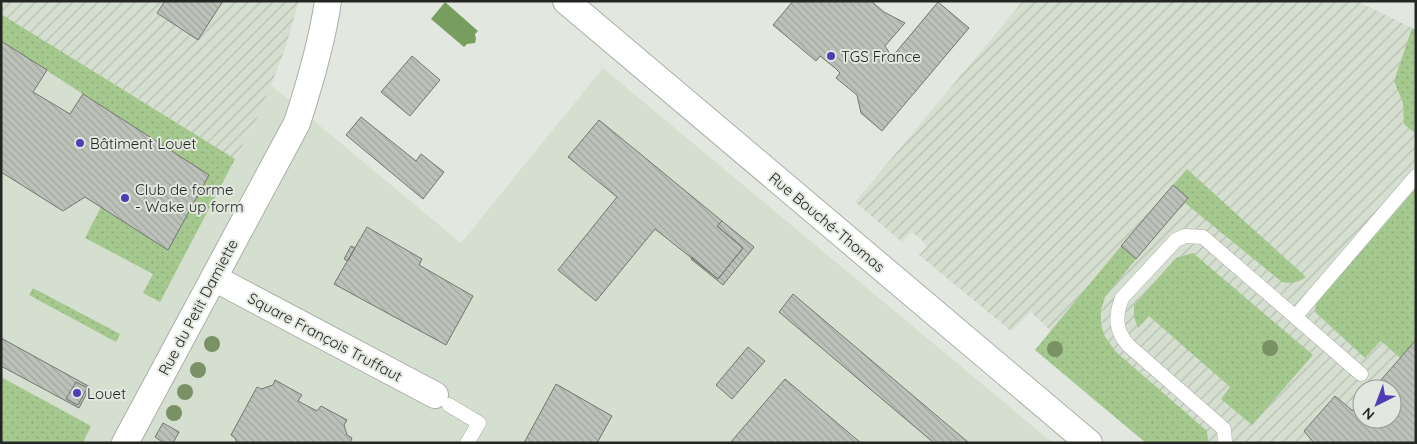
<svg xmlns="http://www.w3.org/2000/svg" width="1417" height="444" font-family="Quicksand,sans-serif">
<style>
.built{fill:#d5dfd0}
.industrial{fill:url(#industrial-furrows);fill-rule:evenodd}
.green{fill:url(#green-dots)}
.water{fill:#789e5f}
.building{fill:url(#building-back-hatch);stroke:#72766f}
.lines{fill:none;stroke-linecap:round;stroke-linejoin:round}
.lane-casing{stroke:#aaafa7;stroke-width:15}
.street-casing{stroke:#aaafa7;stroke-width:28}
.lane{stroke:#fff;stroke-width:14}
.street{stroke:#fff;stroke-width:26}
.tree{fill:#7a9065}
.poi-dot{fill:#503cb4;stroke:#e2e8df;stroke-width:2}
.labels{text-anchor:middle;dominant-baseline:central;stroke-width:4;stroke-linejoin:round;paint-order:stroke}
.poi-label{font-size:15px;fill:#242623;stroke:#e2e8df;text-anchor:start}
.street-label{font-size:15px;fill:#242623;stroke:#e2e8df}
</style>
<defs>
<pattern id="industrial-furrows" width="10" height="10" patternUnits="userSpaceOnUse" patternTransform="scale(1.25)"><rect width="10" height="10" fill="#d5dfd0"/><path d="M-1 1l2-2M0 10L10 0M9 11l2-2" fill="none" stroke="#b7bfb2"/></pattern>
<pattern id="green-dots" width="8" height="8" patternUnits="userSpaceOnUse" patternTransform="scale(1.25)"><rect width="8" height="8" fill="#a5c88f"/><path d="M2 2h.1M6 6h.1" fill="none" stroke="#8eac7b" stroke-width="1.8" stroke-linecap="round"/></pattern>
<pattern id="building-back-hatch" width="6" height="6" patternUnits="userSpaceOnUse" patternTransform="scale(1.25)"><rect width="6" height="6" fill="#bcc1b9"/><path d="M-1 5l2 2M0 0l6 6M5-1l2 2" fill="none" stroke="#a1a69f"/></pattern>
</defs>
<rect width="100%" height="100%" fill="#e2e8df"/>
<!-- built -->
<path class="built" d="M 1,14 L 235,159 L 258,117 L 271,85 L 461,243 L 603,68 L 1053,443 L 1,443 Z"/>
<!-- industrial -->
<path class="industrial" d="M 1,1 L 299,1 L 284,52 L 271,85 L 258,117 L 235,159 L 1,14 Z
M 1023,1 L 1357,1 L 1416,30 L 1416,443 L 1146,443 L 1035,350 L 1051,331 L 1031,312 L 1011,331 L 919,255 L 927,247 L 921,239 L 911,232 L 902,242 L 855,202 ZM 1362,389 L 1392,389 L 1392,419 L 1362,419 Z"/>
<!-- green -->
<path class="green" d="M 1,14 L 235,159 L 160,302 L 143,293 L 153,274 L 85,238 L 101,207 L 168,250 L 208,175 L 1,41 Z
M 1412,28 L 1416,30 L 1416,134 L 1404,124 L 1403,103 L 1394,81 Z
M 1187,169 L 1306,277 C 1299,282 1291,284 1282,282 L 1185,203 L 1188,198 L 1173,185 Z
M 1416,188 L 1416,340 L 1400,358 L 1381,341 L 1365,358 L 1315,312 L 1316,303 Z
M 1121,246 L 1136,259 L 1105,297 L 1101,310 L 1101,324 L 1104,335 L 1116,352 L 1207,431 L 1208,443 L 1146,443 L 1035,350 Z
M 1193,253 L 1313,355 L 1252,425 L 1221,399 L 1230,387 L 1149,316 L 1138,328 L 1134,317 L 1134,305 L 1176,258 Z
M 33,288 L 120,334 L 116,342 L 29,295 Z
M 1,377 L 91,426 L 83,443 L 1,443 Z"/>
<!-- water -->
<path class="water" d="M 445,2 L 478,31 L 475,34 L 476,39 L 475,43 L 467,44 L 464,47 L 431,19 Z"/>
<!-- building -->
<path class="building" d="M 165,1 L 223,1 L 198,40 L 157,13 Z
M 793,1 L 871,1 L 884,12 L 905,23 L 885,46 L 892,57 L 938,2 L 969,28 L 882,131 L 861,113 L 857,95 L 836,78 L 840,73 L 835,68 L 820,56 L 816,61 L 773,25 Z
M 1,41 L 47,70 L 33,92 L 70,114 L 83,94 L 209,175 L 168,250 L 85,197 L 63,211 L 1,172 Z
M 412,56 L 440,80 L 410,116 L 381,92 Z
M 361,117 L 416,161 L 421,154 L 444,172 L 423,199 L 346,135 Z
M 599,120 L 722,221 L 717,226 L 743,248 L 718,279 L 655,229 L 596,301 L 558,270 L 617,197 L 568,157 Z
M 1173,185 L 1188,198 L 1136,259 L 1121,246 Z
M 722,221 L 754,247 L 723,285 L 691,259 L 692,257 L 718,279 L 743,248 L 717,226 Z
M 367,227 L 422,259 L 419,265 L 473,296 L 446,345 L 334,284 Z
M 351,246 L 355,248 L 348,261 L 344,259 Z
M 793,294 L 969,443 L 934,443 L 779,312 Z
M 1,338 L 90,387 L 79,408 L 1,366 Z
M 1416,340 L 1416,443 L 1314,443 L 1304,431 L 1335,396 L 1353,411 L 1362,401 L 1362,419 L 1392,419 L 1392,389 L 1373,389 Z
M 748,347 L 765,361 L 732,399 L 716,385 Z
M 785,379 L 861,443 L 730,443 Z
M 275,380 L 302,395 L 298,401 L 317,411 L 321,406 L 347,420 L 344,425 L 347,435 L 352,438 L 350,443 L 237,443 L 235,438 L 231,435 L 257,387 L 261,389 L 273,385 Z
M 76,382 L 87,388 L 78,405 L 66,399 Z
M 556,384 L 612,416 L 597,443 L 524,443 Z
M 163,423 L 179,432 L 173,443 L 164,443 L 155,437 Z"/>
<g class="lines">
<defs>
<path id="lane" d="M 1295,317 L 1416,176
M 449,405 L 479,423 L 467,443
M 1225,443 L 1224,429 L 1128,345 C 1115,330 1115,316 1122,298 L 1176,240 L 1185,236 L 1203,237 L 1361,374"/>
<path id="street" d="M 566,1 L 1089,443
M 214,278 L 435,395
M 125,443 L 297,123 C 310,83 322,43 328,1"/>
</defs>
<!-- lane casing -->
<use href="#lane" class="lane-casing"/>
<!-- street casing -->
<use href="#street" class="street-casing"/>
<!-- lane -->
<use href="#lane" class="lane"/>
<!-- street -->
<use href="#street" class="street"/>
</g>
<!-- trees -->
<g class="tree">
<circle cx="212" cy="344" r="8"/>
<circle cx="1270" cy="348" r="8"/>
<circle cx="1055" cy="349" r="8"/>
<circle cx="198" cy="370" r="8"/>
<circle cx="185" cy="392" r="8"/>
<circle cx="174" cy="413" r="8"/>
</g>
<!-- markers -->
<g class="poi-dot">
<circle cx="831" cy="56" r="5"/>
<circle cx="80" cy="143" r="5"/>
<circle cx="125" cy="198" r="5"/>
<circle cx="77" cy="393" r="5"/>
</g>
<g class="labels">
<!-- poi labels -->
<g class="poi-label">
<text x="841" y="56">TGS France</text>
<text x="90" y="143">Bâtiment Louet</text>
<text x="135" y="189">Club de forme<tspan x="135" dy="17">- Wake up form</tspan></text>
<text x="87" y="393">Louet</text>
</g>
<!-- street labels -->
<g class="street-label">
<text transform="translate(827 222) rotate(40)">Rue Bouché-Thomas</text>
<text transform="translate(198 307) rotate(-62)">Rue du Petit Damiette</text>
<text transform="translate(325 337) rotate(28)">Square François Truffaut</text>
</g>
</g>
<!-- border -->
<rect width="1417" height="444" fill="none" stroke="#242623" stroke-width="5"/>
<!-- north arrow -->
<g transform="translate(1377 404) rotate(222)"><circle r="24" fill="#e2e8df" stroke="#969a94"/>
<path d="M0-4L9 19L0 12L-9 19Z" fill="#503cb4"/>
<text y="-8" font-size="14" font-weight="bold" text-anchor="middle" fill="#242623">N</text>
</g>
</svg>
